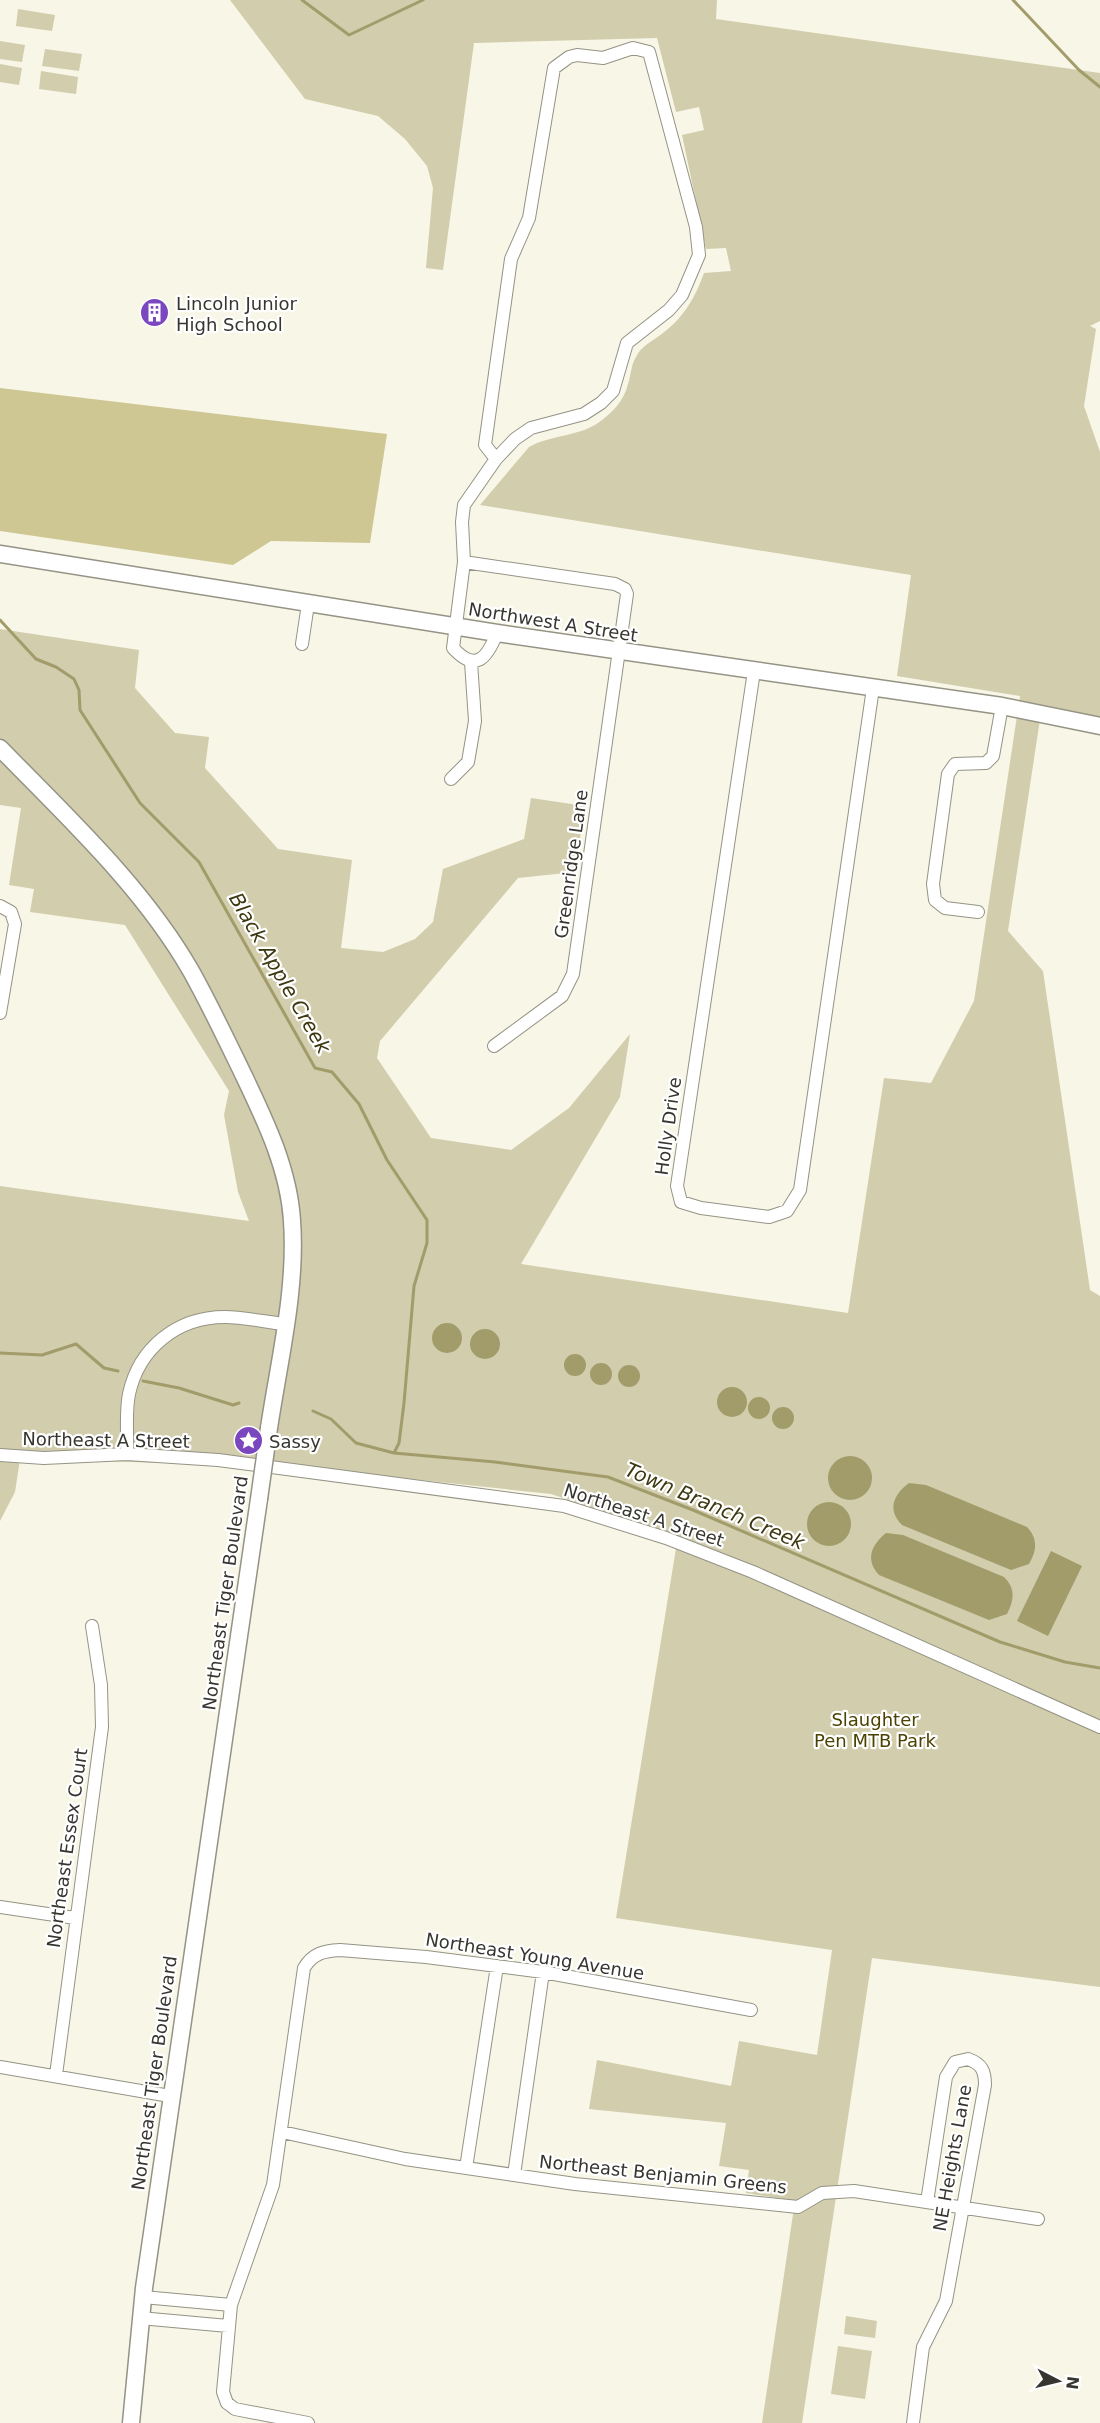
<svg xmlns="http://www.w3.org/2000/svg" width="1100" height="2423" font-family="'DejaVu Sans',sans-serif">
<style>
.green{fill:#d1cdad}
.forest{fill:#cec794}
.water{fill:#a29c6a}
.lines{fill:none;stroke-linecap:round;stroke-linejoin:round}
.stream{stroke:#a29c6a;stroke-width:3}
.street-casing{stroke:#949385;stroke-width:14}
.secondary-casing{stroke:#949385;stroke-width:19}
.street{stroke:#fff;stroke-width:12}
.secondary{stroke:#fff;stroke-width:16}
.secondary-bridge-casing{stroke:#949385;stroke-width:19;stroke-linecap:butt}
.secondary-bridge{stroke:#fff;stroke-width:16}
.labels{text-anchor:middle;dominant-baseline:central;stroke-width:4.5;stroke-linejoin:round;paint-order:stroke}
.poi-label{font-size:18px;fill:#36352f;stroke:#fff;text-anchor:start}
.street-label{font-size:18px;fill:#36352f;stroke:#fff}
.park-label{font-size:18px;fill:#4b4201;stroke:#fff}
.water-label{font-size:20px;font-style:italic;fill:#3e3810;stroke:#fff}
</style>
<rect width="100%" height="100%" fill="#f8f6e6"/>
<!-- green -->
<path class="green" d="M 230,0 L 717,0 L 716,19 L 1100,73 L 1100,321 L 1090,326 L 1096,329 L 1084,406 L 1100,452 L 1100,718 L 1042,706 L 1008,931 L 1043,971 L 1090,1290 L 1100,1296 L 1100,1987 L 872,1958 L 802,2423 L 762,2423 L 795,2201 L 746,2193 L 749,2170 L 719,2166 L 726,2123 L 589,2109 L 597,2060 L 731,2086 L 739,2041 L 817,2055 L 832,1950 L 616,1918 L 678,1536 L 551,1494 L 298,1467 L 98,1461 L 98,1448 L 90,1454 L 21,1453 L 15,1492 L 0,1521 L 0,1186 L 249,1221 L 238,1192 L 224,1115 L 229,1091 L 125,925 L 30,912 L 34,889 L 9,885 L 21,808 L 0,805 L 0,629 L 139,650 L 135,688 L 175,733 L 209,737 L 205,768 L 278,849 L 352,860 L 341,948 L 383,952 L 415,939 L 433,922 L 443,869 L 524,839 L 531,798 L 585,806 L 575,872 L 518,878 L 380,1041 L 377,1058 L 431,1138 L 511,1150 L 569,1108 L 630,1034 L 620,1097 L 521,1264 L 848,1313 L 884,1078 L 931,1083 L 974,1001 L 1020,696 L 897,676 L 911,575 L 480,505 L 529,447 C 550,435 577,437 598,423 C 612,413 624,401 628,384 C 631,375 631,365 636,357 C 642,345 653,341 663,333 C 684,317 695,298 704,273 L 731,271 L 726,248 L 706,249 L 682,135 L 704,130 L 699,107 L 676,112 L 657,38 L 474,43 L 443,270 L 426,268 L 433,188 L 427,166 L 405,139 L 378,116 L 305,99 Z
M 18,9 L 55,15 L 52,31 L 16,26 Z
M 0,41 L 25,45 L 22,62 L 0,59 Z
M 45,49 L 82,54 L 79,71 L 42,66 Z
M 0,64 L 22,68 L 19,85 L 0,82 Z
M 41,71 L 78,77 L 76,94 L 39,89 Z
M 846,2316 L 877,2321 L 875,2338 L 844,2334 Z
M 838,2346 L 872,2351 L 865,2399 L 831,2394 Z"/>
<!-- forest -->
<path class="forest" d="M 0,388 L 387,434 L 370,543 L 271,541 L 233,565 L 0,531 Z"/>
<!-- water -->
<path class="water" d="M432 1338a15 15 0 1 1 30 0a15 15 0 1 1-30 0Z
M470 1344a15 15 0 1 1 30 0a15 15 0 1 1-30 0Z
M564 1365a11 11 0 1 1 22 0a11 11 0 1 1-22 0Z
M590 1374a11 11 0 1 1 22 0a11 11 0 1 1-22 0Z
M618 1376a11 11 0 1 1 22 0a11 11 0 1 1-22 0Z
M717 1402a15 15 0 1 1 30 0a15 15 0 1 1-30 0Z
M748 1408a11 11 0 1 1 22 0a11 11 0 1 1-22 0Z
M772 1418a11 11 0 1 1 22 0a11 11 0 1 1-22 0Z
M828 1478a22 22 0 1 1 44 0a22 22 0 1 1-44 0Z
M 909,1483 L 926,1485 L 1027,1527 C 1038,1539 1037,1550 1029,1564 L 1011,1570 L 902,1525 C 887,1510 893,1495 909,1483 Z
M807 1524a22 22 0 1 1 44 0a22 22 0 1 1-44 0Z
M 886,1533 L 903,1535 L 1004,1577 C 1016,1589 1014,1600 1007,1614 L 989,1620 L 879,1575 C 865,1560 871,1545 886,1533 Z
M 1051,1551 L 1082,1566 L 1048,1636 L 1017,1621 Z"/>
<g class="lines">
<!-- stream -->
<path class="stream" d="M 302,0 L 349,35 L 423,0
M 1013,0 L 1079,70 L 1100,87
M 0,620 L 36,659 L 56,667 L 74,679 L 79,690 L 80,710 L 140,803 L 199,862 L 315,1068 L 332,1072 L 359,1104 L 387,1160 L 427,1220 L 427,1243 L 414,1286 L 404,1403 L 399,1443 L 394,1453
M 0,1353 L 42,1355 L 76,1344 L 104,1368 L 118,1371
M 143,1381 L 179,1388 L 233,1405 L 239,1403
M 313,1411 L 331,1419 L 356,1443 L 394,1453 L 495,1462 L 608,1477 L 693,1510 L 1000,1642 L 1065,1662 L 1100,1668"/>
<defs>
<path id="street" d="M 496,459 L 485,445 L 511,259 L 529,218 L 554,68 L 569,57 L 577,55 L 603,58 L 633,48 L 649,52 L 696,227 L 699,255 L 682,295 L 669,310 L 627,343 L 613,391 L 601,403 L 584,414 L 531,428 L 515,439 L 496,459 L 464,505 L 462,522 L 464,562 L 453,648 C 476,673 487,658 497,633
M 464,562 L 615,584 L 625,589 L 627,594 L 573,974 L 562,996 L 494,1046
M 302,644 L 308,604
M 754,671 L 677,1186 L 681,1202 L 701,1208 L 769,1217 L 787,1211 L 800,1190 L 873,688
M 451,779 L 468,762 L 475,721 L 471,662
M 0,906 L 11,912 L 15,924 L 0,1013
M 978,912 L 945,908 L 935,900 L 933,884 L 948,774 L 955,764 L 986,763 L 993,756 L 1002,706
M 127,1454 C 128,1434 125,1414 129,1394 C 139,1348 177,1317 225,1317 C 244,1317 265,1322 284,1324
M 0,1455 L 44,1458 L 127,1454 L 218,1460 L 564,1506 L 666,1538 L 753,1572 L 1100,1727
M 0,1907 L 75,1918
M 0,2067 L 170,2096
M 56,2075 L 102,1727 L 101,1685 L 92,1626
M 282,2132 L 405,2159 L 575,2184 L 798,2207 L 822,2193 L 854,2191 L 1038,2219
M 466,2168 L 497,1966
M 514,2175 L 543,1972
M 143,2297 L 231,2305
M 140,2318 L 228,2326
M 308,2423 L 235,2409 L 227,2403 L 223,2392 L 231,2305 L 273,2185 L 304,1968 C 313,1953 324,1951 340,1950 L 426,1957 L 543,1972 L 751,2010
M 913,2423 L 923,2347 L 946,2301 L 985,2085 C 985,2071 982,2064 968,2059 L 955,2062 L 946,2077 L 927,2202"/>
<path id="secondary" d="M 0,554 L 497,633 L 1002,706 L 1100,726
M 0,748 C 67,817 143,887 191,971 C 210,1005 227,1041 244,1076 C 266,1122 289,1170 292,1221 C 297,1289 279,1361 269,1428
M 131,2423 L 144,2288 L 259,1499"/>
</defs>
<!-- street casing -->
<use href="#street" class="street-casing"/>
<!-- secondary casing -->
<use href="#secondary" class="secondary-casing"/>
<!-- street -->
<use href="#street" class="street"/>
<!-- secondary -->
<use href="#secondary" class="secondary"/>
<defs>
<path id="secondary-bridge" d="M 259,1499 L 269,1428"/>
</defs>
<!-- secondary-bridge casing -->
<use href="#secondary-bridge" class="secondary-bridge-casing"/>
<!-- secondary-bridge -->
<use href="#secondary-bridge" class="secondary-bridge"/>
</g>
<!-- icons -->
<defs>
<symbol id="building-disc" viewBox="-11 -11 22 22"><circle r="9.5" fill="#7b47bf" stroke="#fff"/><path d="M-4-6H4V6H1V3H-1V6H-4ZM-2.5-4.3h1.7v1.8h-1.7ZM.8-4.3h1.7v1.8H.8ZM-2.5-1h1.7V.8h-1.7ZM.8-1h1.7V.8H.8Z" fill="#fff"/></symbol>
<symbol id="sight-disc" viewBox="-11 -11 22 22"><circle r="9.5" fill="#7b47bf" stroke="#fff"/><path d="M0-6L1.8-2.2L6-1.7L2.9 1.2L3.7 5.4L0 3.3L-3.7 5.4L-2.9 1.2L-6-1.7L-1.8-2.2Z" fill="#fff"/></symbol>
</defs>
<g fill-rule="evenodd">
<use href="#building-disc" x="138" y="296" width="33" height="33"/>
<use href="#sight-disc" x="232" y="1424" width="33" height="33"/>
</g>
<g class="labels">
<!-- poi labels -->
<g class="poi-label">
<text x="176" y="303">Lincoln Junior<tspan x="176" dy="21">High School</tspan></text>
<text x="269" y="1441">Sassy</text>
</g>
<!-- street labels -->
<g class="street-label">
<text transform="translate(553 622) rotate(9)">Northwest A Street</text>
<text transform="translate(571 864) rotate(-82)">Greenridge Lane</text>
<text transform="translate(668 1126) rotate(-82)">Holly Drive</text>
<text transform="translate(106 1440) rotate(1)">Northeast A Street</text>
<text transform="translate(644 1515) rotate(18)">Northeast A Street</text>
<text transform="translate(225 1593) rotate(-82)">Northeast Tiger Boulevard</text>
<text transform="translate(67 1848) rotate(-82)">Northeast Essex Court</text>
<text transform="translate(535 1956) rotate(9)">Northeast Young Avenue</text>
<text transform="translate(154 2073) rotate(-82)">Northeast Tiger Boulevard</text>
<text transform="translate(952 2158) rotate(-80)">NE Heights Lane</text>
<text transform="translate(663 2174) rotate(6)">Northeast Benjamin Greens</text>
</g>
<!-- park labels -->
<g class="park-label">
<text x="875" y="1719">Slaughter<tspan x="875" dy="21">Pen MTB Park</tspan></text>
</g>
<!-- water labels -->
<g class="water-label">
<text transform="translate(280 973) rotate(60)">Black Apple Creek</text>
<text transform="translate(715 1506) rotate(23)">Town Branch Creek</text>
</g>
</g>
<!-- north arrow -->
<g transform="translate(1058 2381) rotate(97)" stroke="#ffffff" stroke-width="4.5" paint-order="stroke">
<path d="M0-4.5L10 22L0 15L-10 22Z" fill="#36352f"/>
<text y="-9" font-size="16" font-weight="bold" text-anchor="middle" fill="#36352f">N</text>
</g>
</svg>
